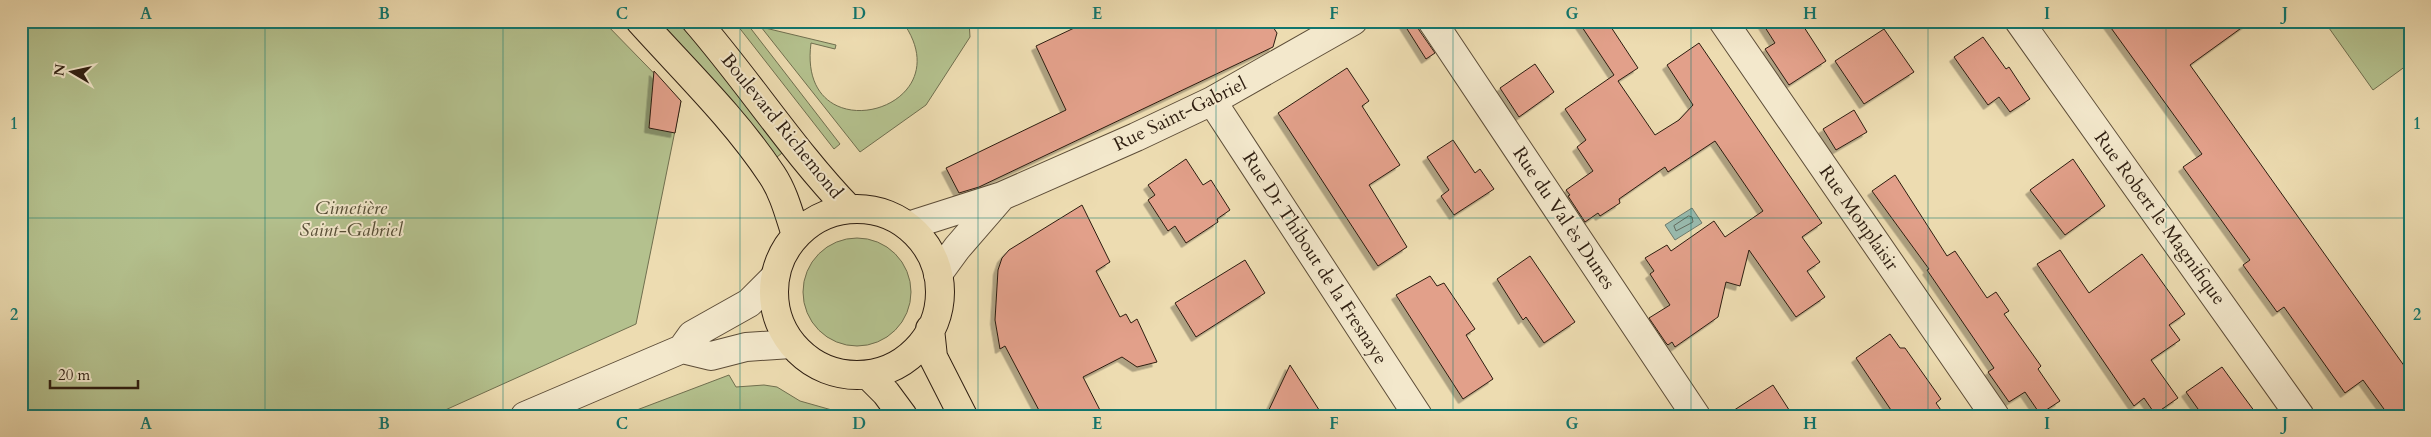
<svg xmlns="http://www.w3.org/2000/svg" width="2431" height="437" font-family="Cardo,serif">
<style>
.green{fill:#b4c18e;stroke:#706f4f}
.water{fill:#99bbaf;stroke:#6e7c6f}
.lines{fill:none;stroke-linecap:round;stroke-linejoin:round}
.shore{stroke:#636c60;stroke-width:1}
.building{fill:#e2a08a;stroke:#2d1d10;filter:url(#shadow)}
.minor-casing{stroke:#5d4d38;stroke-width:30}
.major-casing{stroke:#2d1d10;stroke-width:30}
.minor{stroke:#f3e8cc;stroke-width:28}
.major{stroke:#eddcb1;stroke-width:28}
.grid{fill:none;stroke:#0f766e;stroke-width:1;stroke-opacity:0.55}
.labels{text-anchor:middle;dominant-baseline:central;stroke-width:4;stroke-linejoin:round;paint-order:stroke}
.street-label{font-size:19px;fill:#2d1d10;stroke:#f3e8cc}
.park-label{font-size:19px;font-style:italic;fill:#564e36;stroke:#f3e8cc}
.neatline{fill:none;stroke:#0f766e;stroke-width:2}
.grid-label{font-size:16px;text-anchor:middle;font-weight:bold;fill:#0f766e}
</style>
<defs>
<filter id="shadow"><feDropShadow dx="-4.5" dy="4.5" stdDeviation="0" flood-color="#0004"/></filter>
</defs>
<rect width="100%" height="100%" fill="#eddcb1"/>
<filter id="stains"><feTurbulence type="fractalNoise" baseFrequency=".004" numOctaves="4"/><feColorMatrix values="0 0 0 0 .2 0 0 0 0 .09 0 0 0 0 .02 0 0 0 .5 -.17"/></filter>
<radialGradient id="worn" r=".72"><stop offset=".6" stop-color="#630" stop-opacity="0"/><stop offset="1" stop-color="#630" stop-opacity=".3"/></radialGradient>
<!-- green -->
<path class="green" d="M 21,21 L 603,21 L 681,101 L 636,324 L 432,416 L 21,416 Z
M 652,21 L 680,21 L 786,150 L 773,160 Z
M 734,21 L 745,21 L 840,144 L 834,149 Z
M 902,21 L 969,21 L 970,37 L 926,105 L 860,152 L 761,27 L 836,45 L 835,49 L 811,43 C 796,157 968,111 902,21 Z
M 2324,21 L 2410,21 L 2410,63 L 2373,90 Z
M803 292a54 54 0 1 1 108 0a54 54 0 1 1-108 0Z
M 729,375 L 736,387 L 764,385 L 777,387 L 800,401 L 853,416 L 621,416 Z"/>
<!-- water -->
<path class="water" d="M 1692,208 L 1702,223 L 1675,240 L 1665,225 Z"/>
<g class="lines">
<!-- shore -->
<path class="shore" d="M 1689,216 L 1692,217 L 1693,222 L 1676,231 L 1674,226 Z"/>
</g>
<!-- building -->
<path class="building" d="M 1089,21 L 1269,21 L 1277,33 L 1273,47 L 979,187 L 959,193 L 946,168 L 1066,110 L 1036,46 Z
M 1402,21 L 1416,21 L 1419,30 L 1435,53 L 1426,59 Z
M 1578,21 L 1607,21 L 1638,68 L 1618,81 L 1655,135 L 1679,120 L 1693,105 L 1667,65 L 1699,43 L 1822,223 L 1802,237 L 1820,262 L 1807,271 L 1825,297 L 1796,317 L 1749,250 L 1740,286 L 1726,282 L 1718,317 L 1675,347 L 1672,342 L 1668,345 L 1666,343 L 1649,318 L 1670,305 L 1650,274 L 1654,271 L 1645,258 L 1667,245 L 1671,251 L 1714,221 L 1725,237 L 1763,211 L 1715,141 L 1668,172 L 1665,167 L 1619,199 L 1620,203 L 1600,216 L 1598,213 L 1585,222 L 1568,196 L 1570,195 L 1566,190 L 1593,171 L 1577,147 L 1586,140 L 1565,109 L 1614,75 Z
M 1761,21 L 1800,21 L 1826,61 L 1789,85 L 1765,49 L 1775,43 Z
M 2106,21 L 2251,21 L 2190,65 L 2410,374 L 2410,416 L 2389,416 L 2363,380 L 2345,393 L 2284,307 L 2277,312 L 2243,265 L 2250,260 L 2183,167 L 2202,154 Z
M 1884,29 L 1914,72 L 1864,104 L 1835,61 Z
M 1983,37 L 2006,69 L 2009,67 L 2030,99 L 2010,112 L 1999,97 L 1988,105 L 1954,57 Z
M 1535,64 L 1554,92 L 1519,117 L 1500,88 Z
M 1347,68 L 1369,101 L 1362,106 L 1400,165 L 1369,185 L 1407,247 L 1378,266 L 1278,113 Z
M 654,71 L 681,101 L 675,133 L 649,128 Z
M 1854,110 L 1867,132 L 1836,150 L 1823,129 Z
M 1453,140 L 1475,173 L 1480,169 L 1494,189 L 1454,215 L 1441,196 L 1449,190 L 1427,157 Z
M 1186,159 L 1203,185 L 1211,180 L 1230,210 L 1217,219 L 1218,222 L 1186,243 L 1175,226 L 1168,231 L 1148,200 L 1155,195 L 1148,185 Z
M 2073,159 L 2105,206 L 2065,235 L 2030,190 Z
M 1895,175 L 1947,256 L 1955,251 L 1987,298 L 1996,292 L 2009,311 L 2004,314 L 2041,366 L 2038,369 L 2060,401 L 2040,414 L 2025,392 L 2009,402 L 1988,372 L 1994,368 L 1927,270 L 1929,269 L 1872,191 Z
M 1082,205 L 1110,262 L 1096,271 L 1120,317 L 1126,314 L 1131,323 L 1137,319 L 1157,362 L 1137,367 L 1122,357 L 1083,377 L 1103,416 L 1042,416 L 1005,346 L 1000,349 L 995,320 L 998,270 L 1002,258 L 1009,250 Z
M 2060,250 L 2089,293 L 2142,254 L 2185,314 L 2169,325 L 2180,340 L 2151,360 L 2178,398 L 2155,414 L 2144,398 L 2134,406 L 2037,264 Z
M 1530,256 L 1575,322 L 1544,343 L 1526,317 L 1523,320 L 1497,279 Z
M 1245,260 L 1265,293 L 1196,337 L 1175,303 Z
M 1430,276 L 1437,286 L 1444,283 L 1475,329 L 1466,335 L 1493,379 L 1463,399 L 1396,295 Z
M 1890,334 L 1900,348 L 1905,348 L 1941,399 L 1936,403 L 1945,416 L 1895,416 L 1856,358 Z
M 1290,365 L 1323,416 L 1266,416 Z
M 2222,367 L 2238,389 L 2258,416 L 2203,416 L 2186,392 Z
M 1773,385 L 1793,416 L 1725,416 Z"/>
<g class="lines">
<defs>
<path id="minor" d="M 1432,21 L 1696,416
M 1723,21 L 1995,416
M 2019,21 L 2300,416
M 1212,101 L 1418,416
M 908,226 L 1002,196 L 1136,137 L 1212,101 L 1353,21
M 938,274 L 957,248 L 1002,196
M 682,349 L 711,356 L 746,347 L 791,344
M 525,416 L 682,349 L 692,335 L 749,303 L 775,277"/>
<path id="major" d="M 640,21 C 685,71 735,119 772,175 C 784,193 789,214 796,235
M 696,21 C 749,82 793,151 849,209
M774 292a83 83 0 1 1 166 0a83 83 0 1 1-166 0Z
M 930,329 L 933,357 L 963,416
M 869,376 L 886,393 L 903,416"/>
</defs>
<!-- minor casing -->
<use href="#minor" class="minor-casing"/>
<!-- major casing -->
<use href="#major" class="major-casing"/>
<!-- minor -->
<use href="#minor" class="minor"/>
<!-- major -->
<use href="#major" class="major"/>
</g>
<!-- grid -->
<path class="grid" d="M 265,21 L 265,416M 503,21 L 503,416M 740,21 L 740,416M 978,21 L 978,416M 1216,21 L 1216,416M 1453,21 L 1453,416M 1691,21 L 1691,416M 1928,21 L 1928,416M 2166,21 L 2166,416M 21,218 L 2410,218"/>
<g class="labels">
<!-- street labels -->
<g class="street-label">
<text transform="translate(1180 114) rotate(-26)">Rue Saint-Gabriel</text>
<text transform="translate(782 126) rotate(51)">Boulevard Richemond</text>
<text transform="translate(1564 218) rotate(56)">Rue du Val ès Dunes</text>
<text transform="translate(1859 218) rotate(55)">Rue Monplaisir</text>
<text transform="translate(2160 218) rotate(54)">Rue Robert le Magnifique</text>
<text transform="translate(1315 258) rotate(57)">Rue Dr Thibout de la Fresnaye</text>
</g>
<!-- park labels -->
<g class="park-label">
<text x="351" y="208">Cimetière<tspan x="351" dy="22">Saint-Gabriel</tspan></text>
</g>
</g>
<!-- margin -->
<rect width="2431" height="437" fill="none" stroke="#eddcb1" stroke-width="55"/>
<!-- north arrow -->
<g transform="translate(72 72) rotate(279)" stroke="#f3e8cc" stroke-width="4" paint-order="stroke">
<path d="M0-4L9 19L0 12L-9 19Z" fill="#2d1d10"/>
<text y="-8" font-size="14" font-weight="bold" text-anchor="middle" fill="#2d1d10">N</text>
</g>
<!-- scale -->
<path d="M50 380v8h88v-8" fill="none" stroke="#2d1d10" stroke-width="2.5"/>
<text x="58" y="380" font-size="15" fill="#2d1d10" stroke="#f3e8cc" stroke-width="4" paint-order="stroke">20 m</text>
<rect x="28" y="28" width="2376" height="382" class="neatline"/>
<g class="grid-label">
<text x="146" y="19">A</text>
<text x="384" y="19">B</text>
<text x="622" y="19">C</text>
<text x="859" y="19">D</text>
<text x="1097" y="19">E</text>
<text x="1334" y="19">F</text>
<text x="1572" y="19">G</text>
<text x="1810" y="19">H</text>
<text x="2047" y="19">I</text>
<text x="2285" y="19">J</text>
<text x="14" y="129">1</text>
<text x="2417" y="129">1</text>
<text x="14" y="320">2</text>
<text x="2417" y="320">2</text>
<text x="146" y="429">A</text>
<text x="384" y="429">B</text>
<text x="622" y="429">C</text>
<text x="859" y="429">D</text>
<text x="1097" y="429">E</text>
<text x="1334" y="429">F</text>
<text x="1572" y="429">G</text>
<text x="1810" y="429">H</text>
<text x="2047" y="429">I</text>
<text x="2285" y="429">J</text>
</g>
<rect width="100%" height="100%" filter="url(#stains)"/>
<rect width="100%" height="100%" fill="url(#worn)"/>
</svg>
